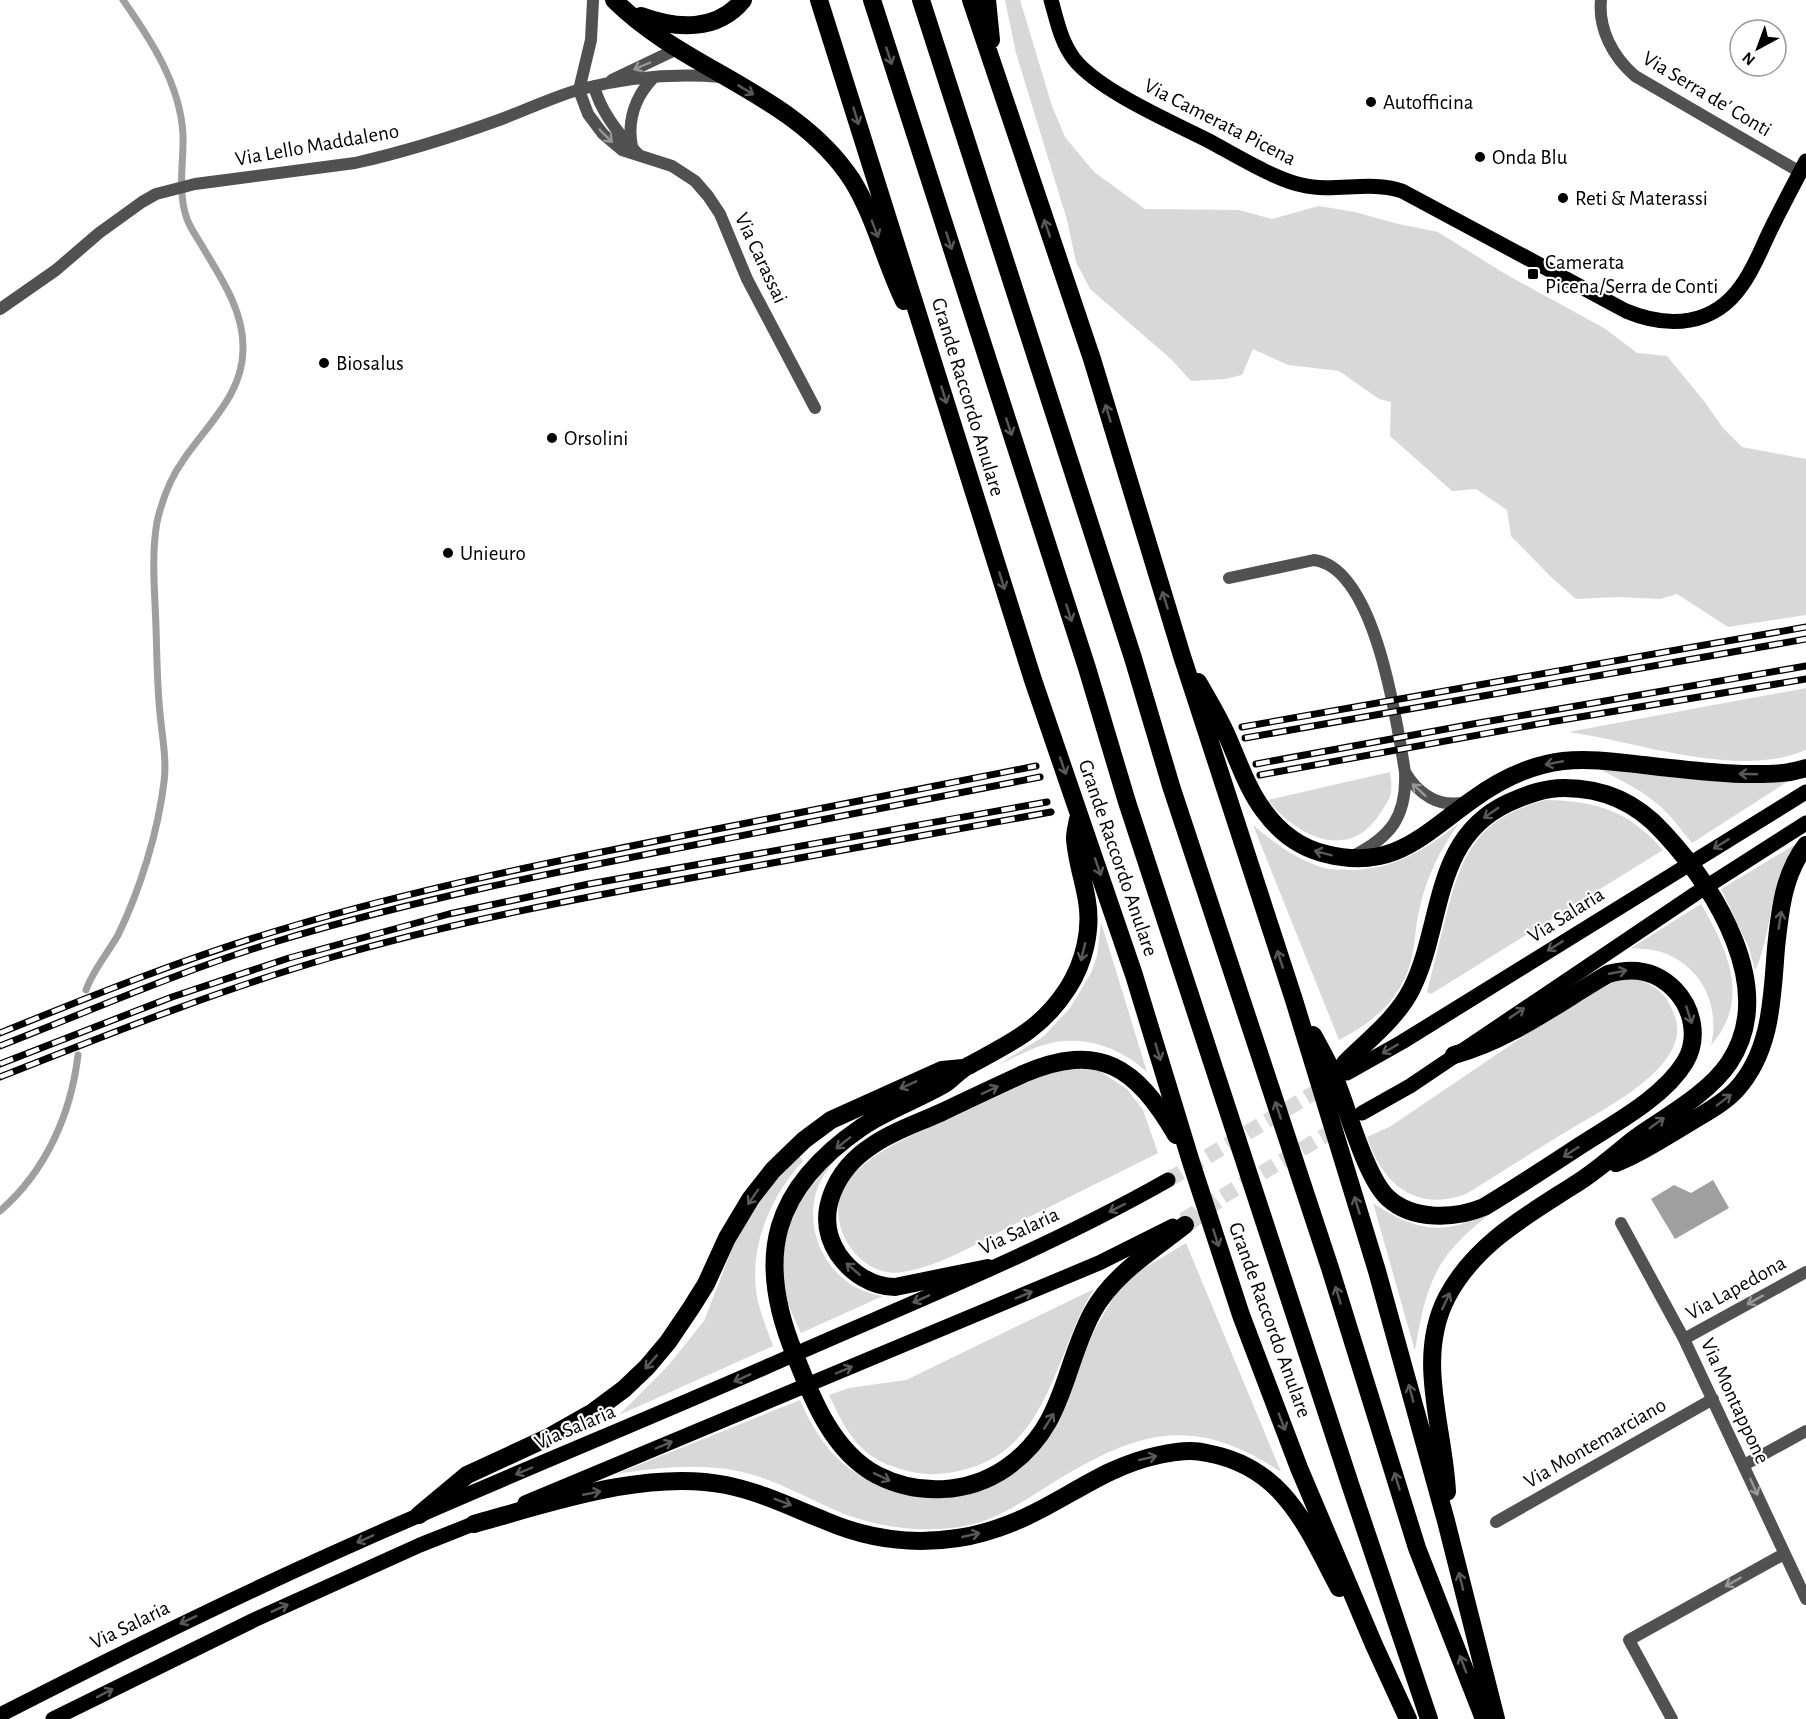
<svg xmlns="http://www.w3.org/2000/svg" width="1806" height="1719" font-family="'Alegreya Sans',sans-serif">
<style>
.green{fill:#d8d8d8}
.water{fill:#9f9f9f}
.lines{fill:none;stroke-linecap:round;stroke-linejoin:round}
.stream{stroke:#9f9f9f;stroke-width:7}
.primary-tunnel{stroke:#d9d9d9;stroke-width:15;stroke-dasharray:15 8;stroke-linecap:butt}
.highway-tunnel{stroke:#d9d9d9;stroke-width:18;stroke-dasharray:18 9;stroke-linecap:butt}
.street{stroke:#515151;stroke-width:12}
.primary{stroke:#000;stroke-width:15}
.highway{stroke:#000;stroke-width:18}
.rail-casing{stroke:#000;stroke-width:7}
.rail{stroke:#fff;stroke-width:4.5;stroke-dasharray:14;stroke-linecap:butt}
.oneway{stroke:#595959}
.oneway2{stroke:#979797}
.poi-dot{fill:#000;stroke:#fff;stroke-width:2}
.labels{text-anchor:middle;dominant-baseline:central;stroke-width:4.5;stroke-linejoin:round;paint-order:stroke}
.street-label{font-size:21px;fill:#000;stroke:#fff}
.poi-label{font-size:21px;fill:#000;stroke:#fff;text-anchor:start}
</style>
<rect width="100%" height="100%" fill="#fff"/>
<!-- green -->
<path class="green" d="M 1005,0 L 1020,0 L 1052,106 L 1065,137 L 1094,172 L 1145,209 L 1239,210 L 1272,219 L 1319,206 L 1355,212 L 1394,223 L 1438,232 L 1507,275 L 1604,328 L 1637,353 L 1667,356 L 1704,401 L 1723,428 L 1742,447 L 1806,459 L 1806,615 L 1728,627 L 1677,594 L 1660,599 L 1618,597 L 1576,599 L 1552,578 L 1511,536 L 1507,510 L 1476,489 L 1452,491 L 1390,436 L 1391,402 L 1379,399 L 1339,371 L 1288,365 L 1253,349 L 1242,375 L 1225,379 L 1191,381 L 1171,359 L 1090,289 L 1076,262 L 1067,220 L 1016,53 Z
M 1806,688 L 1806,750 C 1737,779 1640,742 1568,732 Z
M 1599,769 C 1662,776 1726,786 1790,780 L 1692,843 C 1683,833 1676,822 1667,813 C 1648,793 1623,781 1599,769 Z
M 1390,772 C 1393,794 1392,796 1379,815 C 1348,862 1296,836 1268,800 Z
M 1546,800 C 1597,801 1629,811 1663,850 L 1431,994 L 1427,992 C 1433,968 1439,944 1445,920 C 1461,855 1476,818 1546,800 Z
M 1459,823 C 1439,852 1427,876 1419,911 C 1415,928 1415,948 1410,965 C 1398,1002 1372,1023 1339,1040 L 1253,825 C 1274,843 1297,860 1324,868 C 1331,870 1339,869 1347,870 C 1391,871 1426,850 1459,823 Z
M 1799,842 C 1768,877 1774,929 1755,971 L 1749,948 L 1721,889 Z
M 1701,904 C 1728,950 1751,1000 1711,1045 C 1720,1006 1703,968 1664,953 C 1654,949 1642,949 1631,948 Z
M 1101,922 L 1147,1072 C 1117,1045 1079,1033 1040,1046 C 1026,1051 1012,1059 998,1065 L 1044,1036 L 1070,1008 L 1091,973 L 1097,956 Z
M 1635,978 C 1657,987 1665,992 1674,1014 C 1696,1066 1599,1111 1564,1133 C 1531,1153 1498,1174 1466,1194 C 1415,1213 1382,1183 1367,1137 L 1391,1126 L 1602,983 Z
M 1058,1068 L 1098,1070 L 1127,1089 L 1143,1110 L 1158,1153 C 1108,1178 1057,1203 1007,1228 C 976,1244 938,1267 903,1272 C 856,1280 818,1215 850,1178 C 876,1148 920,1132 955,1116 C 989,1100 1024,1084 1058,1068 Z
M 850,1143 C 837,1158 821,1174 816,1193 C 803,1240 835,1290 883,1296 L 801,1333 C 792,1314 776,1280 779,1259 C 784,1211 818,1177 850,1143 Z
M 796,1152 L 803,1161 C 769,1198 747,1251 758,1302 C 762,1317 768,1332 773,1346 L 619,1415 L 667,1367 L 704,1321 L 734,1244 L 759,1199 Z
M 1373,1203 C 1398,1220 1429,1235 1461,1224 C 1474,1220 1486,1212 1499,1206 C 1480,1222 1459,1238 1445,1258 C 1426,1285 1420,1320 1415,1351 Z
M 1186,1243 L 1281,1472 C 1189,1411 1133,1433 1046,1487 C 1020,1503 995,1521 965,1526 C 922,1534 874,1527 835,1510 C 804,1496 772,1478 738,1471 C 697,1463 656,1468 616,1474 L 800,1400 C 815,1434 836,1467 872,1481 C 880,1484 891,1484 900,1485 C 921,1488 943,1491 964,1493 L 1056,1421 L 1095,1329 L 1119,1288 L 1141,1270 Z
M 1094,1289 C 1055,1351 1050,1447 966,1469 C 949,1474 930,1476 912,1472 C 862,1461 849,1438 829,1395 L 849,1388 L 906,1380 Z"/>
<!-- water -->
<path class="water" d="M 1713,1180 L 1729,1208 L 1675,1239 L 1651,1199 L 1674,1185 L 1691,1193 Z"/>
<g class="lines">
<!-- stream -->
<path class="stream" d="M 86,990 C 93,970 108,953 118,935 C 140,890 158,832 164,782 C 167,759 162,737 160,713 C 157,685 157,657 156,628 C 155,593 151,557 157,522 C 162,500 171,477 184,459 C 208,424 243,394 243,349 C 244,313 223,281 205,251 C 199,240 191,230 187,219 C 177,191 184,162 183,134 C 180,84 151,40 123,0
M 0,1211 C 46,1171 71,1114 78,1055"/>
<!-- primary-tunnel -->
<path class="primary-tunnel" d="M 1168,1180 L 1329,1084
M 1183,1220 L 1344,1124"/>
<!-- highway-tunnel -->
<path class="highway-tunnel" d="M 1185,1225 L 1217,1200"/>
<!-- street -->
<path class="street" d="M 593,0 L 591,40 L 579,90 L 588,114 L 603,134 L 622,150 L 672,166 L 695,181 L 708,196 L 720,214 L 747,279 L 815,408
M 1601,0 C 1598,29 1613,57 1635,76 L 1800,172
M 612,80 L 679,48
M 594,86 C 601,113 619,135 638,154
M 632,147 C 627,121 635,97 653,78
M 0,309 L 56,270 L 99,233 L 142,202 L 156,194 L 195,184 L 355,163 C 404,152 452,137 499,120 C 526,110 553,97 581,89 C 625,78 675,73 721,77
M 1229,578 L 1314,560 C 1376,568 1397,724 1405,772
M 1353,856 C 1391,837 1407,816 1405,772 C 1419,795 1439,808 1466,802
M 1621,1223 L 1684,1339 L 1806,1599
M 1684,1339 L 1806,1272
M 1744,1465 L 1806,1431
M 1496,1522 L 1713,1399
M 1672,1719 L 1629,1640 L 1784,1554"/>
<!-- primary -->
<path class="primary" d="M 1051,0 C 1057,21 1061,42 1074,59 C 1099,91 1174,123 1211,142 C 1235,155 1276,180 1302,185 C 1334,193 1369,180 1402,191 L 1626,311 C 1669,329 1714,326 1742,285 C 1753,270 1760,252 1768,235 C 1780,210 1793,186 1806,161
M 1347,1073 L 1402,1042 L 1806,792
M 1362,1113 L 1410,1086 L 1695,894 L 1806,823
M 525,1503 L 1099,1263 L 1173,1226
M 0,1715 C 138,1644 277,1576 420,1515 C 546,1460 674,1408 800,1352 C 923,1298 1050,1247 1168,1180
M 53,1719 L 254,1620 L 420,1545 L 483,1520"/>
<!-- highway -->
<path class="highway" d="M 614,0 C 685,71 795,93 852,180 C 875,217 885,262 904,301
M 819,0 L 1033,680 L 1134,975 L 1191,1162 L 1241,1315 L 1299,1468 L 1374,1645 L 1408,1719
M 872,0 L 1087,668 L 1127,802 L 1351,1487 L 1429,1719
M 921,0 L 1133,658 L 1171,786 L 1330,1268 L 1417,1548 L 1484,1719
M 971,0 L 1092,359 L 1182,656 L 1294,1000 L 1377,1271 L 1446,1521 L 1496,1719
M 987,0 L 991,40
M 641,16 C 676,29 717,32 743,0
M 1198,682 C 1209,701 1220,719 1228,738 C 1239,763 1248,790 1264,811 C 1280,833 1300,848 1326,854 C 1393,871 1423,835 1472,800 C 1498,781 1530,765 1563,761 C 1590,758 1617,762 1644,765 C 1677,769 1710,773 1743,774 C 1765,774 1785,775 1806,768
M 1078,819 C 1077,825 1075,832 1075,838 C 1076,859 1084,881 1087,901 C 1092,930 1084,963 1068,988 C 1041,1030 1010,1043 968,1066 C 958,1071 952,1080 943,1085 C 917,1100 887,1110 862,1127 C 773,1188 754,1256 795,1355 C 812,1399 833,1452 877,1475 C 918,1496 968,1494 1006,1468 C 1065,1427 1062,1370 1092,1313 C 1112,1275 1152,1251 1185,1225
M 1313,1035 C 1321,1050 1330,1065 1336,1081 C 1348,1110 1366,1178 1388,1198 C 1413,1221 1455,1219 1484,1207 C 1517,1187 1549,1166 1581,1145 C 1615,1123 1664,1097 1685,1062 C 1699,1039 1693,1009 1675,990 C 1656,970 1634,967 1608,974 C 1558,1003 1510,1040 1454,1055
M 1345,1063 C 1368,1040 1396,1019 1411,990 C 1444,925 1431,839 1508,803 C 1526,795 1544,788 1564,788 C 1604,788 1637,803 1663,832 C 1715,888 1779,988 1729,1063 C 1709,1093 1667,1116 1637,1137 C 1616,1153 1597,1171 1574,1185 C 1526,1216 1475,1244 1447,1297 C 1415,1359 1444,1427 1447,1492
M 1616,1163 C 1640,1154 1662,1139 1684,1126 C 1701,1115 1722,1105 1736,1090 C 1772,1051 1772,997 1776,948 C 1780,911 1783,875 1806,845
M 988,1268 L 895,1287 C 872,1287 851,1273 838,1254 C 812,1214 837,1168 873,1145 C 893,1131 918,1123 940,1113 C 967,1100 995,1087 1023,1074 C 1100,1041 1136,1067 1176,1135
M 419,1515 L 467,1475 L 547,1438 L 593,1412 L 624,1389 L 647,1367 L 668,1342 L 691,1308 L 706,1284 L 727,1238 L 751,1198 L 773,1170 L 804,1140 L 831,1120 L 942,1070 L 963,1068
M 474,1524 C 550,1503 647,1469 726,1485 C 761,1492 793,1508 826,1521 C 868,1539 913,1545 958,1538 C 979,1535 1000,1528 1019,1520 C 1068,1499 1103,1467 1159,1455 C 1175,1452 1190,1449 1207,1453 C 1284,1467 1306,1526 1339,1588"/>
<defs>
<path id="rail" d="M 1242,727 L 1806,627
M 1245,738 L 1806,639
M 1256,764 L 1473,724 L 1806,666
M 1260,775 L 1538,724 L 1806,679
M 0,1033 C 96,994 193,955 293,926 C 414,890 537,865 661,840 C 786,815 911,791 1036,766
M 0,1046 C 92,1010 183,970 278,941 C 413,900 551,873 689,846 C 806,823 923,800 1040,777
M 0,1064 L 172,997 L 289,958 L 449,914 L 589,884 L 1047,802
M 0,1077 C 109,1034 216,991 329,958 C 453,922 580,898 707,875 C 822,854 936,833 1051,812"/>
</defs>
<!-- rail casing -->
<use href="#rail" class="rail-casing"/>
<!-- rail -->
<use href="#rail" class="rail"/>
</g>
<!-- one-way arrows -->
<defs><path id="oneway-shaft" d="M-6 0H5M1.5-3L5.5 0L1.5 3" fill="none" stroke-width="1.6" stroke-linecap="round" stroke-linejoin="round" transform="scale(1.5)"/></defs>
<g class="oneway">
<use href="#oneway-shaft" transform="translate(889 56) rotate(72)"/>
<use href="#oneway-shaft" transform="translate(746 90) rotate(31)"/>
<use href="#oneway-shaft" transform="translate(856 116) rotate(73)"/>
<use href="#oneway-shaft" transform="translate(1047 228) rotate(-109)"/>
<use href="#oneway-shaft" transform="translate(875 229) rotate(69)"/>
<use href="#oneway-shaft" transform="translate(949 241) rotate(72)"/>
<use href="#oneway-shaft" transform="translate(944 395) rotate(73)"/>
<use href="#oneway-shaft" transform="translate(1108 413) rotate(-107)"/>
<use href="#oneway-shaft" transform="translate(1009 427) rotate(72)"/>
<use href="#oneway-shaft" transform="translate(1002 581) rotate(73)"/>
<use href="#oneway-shaft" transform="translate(1165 600) rotate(-107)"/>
<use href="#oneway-shaft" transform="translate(1069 613) rotate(72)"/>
<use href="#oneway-shaft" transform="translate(1554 763) rotate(169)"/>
<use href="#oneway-shaft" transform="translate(1063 766) rotate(71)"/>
<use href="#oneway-shaft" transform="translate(1748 774) rotate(-178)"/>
<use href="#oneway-shaft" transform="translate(1491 813) rotate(145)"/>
<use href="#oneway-shaft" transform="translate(1721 844) rotate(148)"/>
<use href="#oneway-shaft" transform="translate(1323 853) rotate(-165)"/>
<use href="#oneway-shaft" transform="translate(1098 867) rotate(71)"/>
<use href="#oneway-shaft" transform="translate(1780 920) rotate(-81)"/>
<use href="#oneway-shaft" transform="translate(1555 946) rotate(148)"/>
<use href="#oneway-shaft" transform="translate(1083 952) rotate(104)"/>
<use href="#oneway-shaft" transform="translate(1280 959) rotate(-108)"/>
<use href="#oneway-shaft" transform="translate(1618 972) rotate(-11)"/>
<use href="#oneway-shaft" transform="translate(1517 1013) rotate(-34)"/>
<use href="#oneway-shaft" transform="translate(1689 1015) rotate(72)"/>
<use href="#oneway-shaft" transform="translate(1390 1049) rotate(150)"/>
<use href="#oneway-shaft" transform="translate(1158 1052) rotate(73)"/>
<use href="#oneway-shaft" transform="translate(908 1085) rotate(156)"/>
<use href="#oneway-shaft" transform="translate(990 1090) rotate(-25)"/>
<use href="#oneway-shaft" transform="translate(1724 1100) rotate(-37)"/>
<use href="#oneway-shaft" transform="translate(1278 1110) rotate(-108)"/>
<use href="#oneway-shaft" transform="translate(1657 1123) rotate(-36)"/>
<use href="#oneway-shaft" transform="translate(843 1143) rotate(141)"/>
<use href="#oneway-shaft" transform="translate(1571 1152) rotate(147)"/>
<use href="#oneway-shaft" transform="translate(753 1197) rotate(125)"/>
<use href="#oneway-shaft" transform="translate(1357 1205) rotate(-107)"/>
<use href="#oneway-shaft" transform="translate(1117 1208) rotate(153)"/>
<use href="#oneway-shaft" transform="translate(1216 1238) rotate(72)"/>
<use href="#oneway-shaft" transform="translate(853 1269) rotate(-139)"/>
<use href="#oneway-shaft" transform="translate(1024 1295) rotate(-23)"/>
<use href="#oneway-shaft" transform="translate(1338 1295) rotate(-107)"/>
<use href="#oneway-shaft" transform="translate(921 1299) rotate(156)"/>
<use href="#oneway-shaft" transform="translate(1446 1301) rotate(-65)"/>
<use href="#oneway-shaft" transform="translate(651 1362) rotate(131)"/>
<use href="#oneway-shaft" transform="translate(844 1370) rotate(-23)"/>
<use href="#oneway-shaft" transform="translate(742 1378) rotate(156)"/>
<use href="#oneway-shaft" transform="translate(1411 1393) rotate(-105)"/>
<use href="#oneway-shaft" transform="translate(1049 1421) rotate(-58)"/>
<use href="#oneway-shaft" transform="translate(1282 1422) rotate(69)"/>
<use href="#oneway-shaft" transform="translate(664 1445) rotate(-23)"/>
<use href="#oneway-shaft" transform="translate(1148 1458) rotate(-13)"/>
<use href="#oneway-shaft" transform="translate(524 1471) rotate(157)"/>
<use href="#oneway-shaft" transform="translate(882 1477) rotate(26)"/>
<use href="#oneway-shaft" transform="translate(1397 1481) rotate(-107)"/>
<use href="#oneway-shaft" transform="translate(592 1493) rotate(-11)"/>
<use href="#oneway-shaft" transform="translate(783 1502) rotate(21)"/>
<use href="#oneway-shaft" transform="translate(971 1535) rotate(-13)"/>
<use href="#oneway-shaft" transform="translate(365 1539) rotate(156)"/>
<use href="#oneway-shaft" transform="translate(1461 1581) rotate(-104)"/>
<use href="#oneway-shaft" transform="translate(280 1608) rotate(-24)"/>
<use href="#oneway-shaft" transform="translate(188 1620) rotate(155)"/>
<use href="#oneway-shaft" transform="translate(1463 1664) rotate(-111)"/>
<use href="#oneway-shaft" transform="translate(105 1693) rotate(-27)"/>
</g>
<g class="oneway2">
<use href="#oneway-shaft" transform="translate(642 66) rotate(157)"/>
<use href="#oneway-shaft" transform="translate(606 136) rotate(45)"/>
<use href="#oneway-shaft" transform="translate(1419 790) rotate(-138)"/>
<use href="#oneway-shaft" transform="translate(1755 1300) rotate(151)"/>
<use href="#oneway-shaft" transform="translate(1754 1487) rotate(66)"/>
<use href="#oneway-shaft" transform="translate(1733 1582) rotate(151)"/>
</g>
<!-- markers -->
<g class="poi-dot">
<circle cx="1371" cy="102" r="6"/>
<circle cx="1480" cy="157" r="6"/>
<circle cx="1563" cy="198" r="6"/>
<rect x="1527" y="268" width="12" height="12" rx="3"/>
<circle cx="324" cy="363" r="6"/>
<circle cx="552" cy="438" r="6"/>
<circle cx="448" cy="553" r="6"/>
</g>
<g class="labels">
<!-- street labels -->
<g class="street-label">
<text transform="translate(1707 94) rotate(31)">Via Serra de' Conti</text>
<text transform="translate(1220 122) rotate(27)">Via Camerata Picena</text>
<text transform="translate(317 145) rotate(-10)">Via Lello Maddaleno</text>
<text transform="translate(761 258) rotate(65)">Via Carassai</text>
<text transform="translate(968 397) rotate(73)">Grande Raccordo Anulare</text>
<text transform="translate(1118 858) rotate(71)">Grande Raccordo Anulare</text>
<text transform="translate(1566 915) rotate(-32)">Via Salaria</text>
<text transform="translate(1019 1231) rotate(-25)">Via Salaria</text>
<text transform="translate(1736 1288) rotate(-29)">Via Lapedona</text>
<text transform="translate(1270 1320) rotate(70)">Grande Raccordo Anulare</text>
<text transform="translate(1735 1401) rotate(65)">Via Montappone</text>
<text transform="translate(575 1427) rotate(-23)">Via Salaria</text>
<text transform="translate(1595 1443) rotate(-30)">Via Montemarciano</text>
<text transform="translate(130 1625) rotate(-26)">Via Salaria</text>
</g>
<!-- poi labels -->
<g class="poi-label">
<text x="1383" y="102">Autofficina</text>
<text x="1492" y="157">Onda Blu</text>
<text x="1575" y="198">Reti &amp; Materassi</text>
<text x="1545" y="262">Camerata<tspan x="1545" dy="24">Picena/Serra de Conti</tspan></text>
<text x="336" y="363">Biosalus</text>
<text x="564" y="438">Orsolini</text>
<text x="460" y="553">Unieuro</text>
</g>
</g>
<!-- north arrow -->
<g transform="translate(1758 48) rotate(221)"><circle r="28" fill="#ffffff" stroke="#999999" stroke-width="1.5"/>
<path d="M0-4.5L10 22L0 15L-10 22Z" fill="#000000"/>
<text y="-9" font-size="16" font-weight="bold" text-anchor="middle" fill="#000000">N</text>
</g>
</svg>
